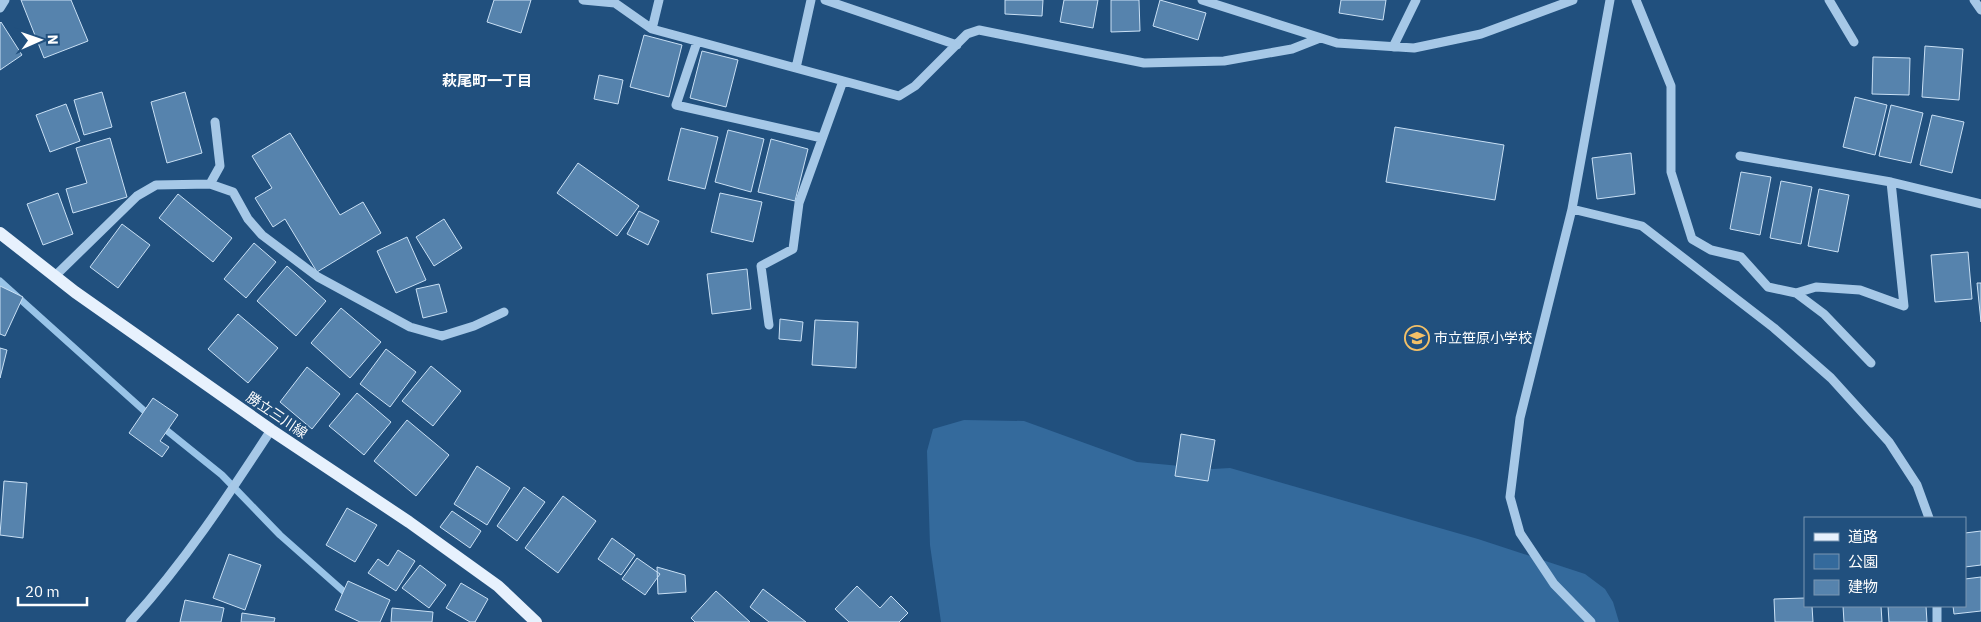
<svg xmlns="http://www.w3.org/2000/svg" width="1981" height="622" font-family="'IBM Plex Sans','Noto Sans JP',sans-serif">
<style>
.green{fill:#346a9c}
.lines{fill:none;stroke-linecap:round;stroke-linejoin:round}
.stream{stroke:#99c4e8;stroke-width:7}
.building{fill:#5683ad;stroke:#c9e0f5}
.minor{stroke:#a6c8e7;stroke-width:9}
.major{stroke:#e7f1fd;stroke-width:12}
.labels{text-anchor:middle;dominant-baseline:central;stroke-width:4;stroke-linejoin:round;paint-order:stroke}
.poi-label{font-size:14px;fill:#fff;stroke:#21507e;text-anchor:start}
.street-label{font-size:14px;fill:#fff;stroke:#21507e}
.neighbourhood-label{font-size:15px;font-weight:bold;fill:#fff;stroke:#21507e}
</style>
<rect width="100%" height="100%" fill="#21507e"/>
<!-- green -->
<path class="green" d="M 964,420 L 1024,421 L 1137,462 L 1213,469 L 1230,468 L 1478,539 L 1585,574 L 1605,589 L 1613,602 L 1619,622 L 941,622 L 930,545 L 927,451 L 933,429 Z"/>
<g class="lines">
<!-- stream -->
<path class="stream" d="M 0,281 L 150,416
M 160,425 L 222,475 L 280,535 L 350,597"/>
</g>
<!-- building -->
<path class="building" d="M 21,0 L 71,0 L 88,41 L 44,58 Z
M 494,0 L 531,0 L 521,33 L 487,22 Z
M 1005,0 L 1043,0 L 1042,16 L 1005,14 Z
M 1064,0 L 1098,0 L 1093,28 L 1060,22 Z
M 1111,0 L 1139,0 L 1140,31 L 1111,32 Z
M 1160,0 L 1206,13 L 1198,40 L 1153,26 Z
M 1341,0 L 1386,0 L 1383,20 L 1339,13 Z
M 1,22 L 22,55 L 0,70 L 0,23 Z
M 644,35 L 682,45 L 669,97 L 630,87 Z
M 1925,46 L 1963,49 L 1959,100 L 1922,97 Z
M 702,51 L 738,60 L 726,107 L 690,98 Z
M 1873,57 L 1910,58 L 1909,95 L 1872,94 Z
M 599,75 L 623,80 L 618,104 L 594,99 Z
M 102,92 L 112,127 L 84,135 L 74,100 Z
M 185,92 L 202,153 L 167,163 L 151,102 Z
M 1855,97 L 1887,105 L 1875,155 L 1843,147 Z
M 66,104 L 80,141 L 50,152 L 36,115 Z
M 1891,105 L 1923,113 L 1911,163 L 1879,156 Z
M 1932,115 L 1964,122 L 1952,173 L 1920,165 Z
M 1395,127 L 1504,145 L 1495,200 L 1386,182 Z
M 681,128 L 718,137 L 705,189 L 668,180 Z
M 728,130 L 764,139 L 751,192 L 715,182 Z
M 290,133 L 340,215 L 363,202 L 381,233 L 317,272 L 285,219 L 273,227 L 255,198 L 272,188 L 252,156 Z
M 110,138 L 127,197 L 73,213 L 66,189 L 87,183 L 76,148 Z
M 771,139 L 808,149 L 795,201 L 758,192 Z
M 1631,153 L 1635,194 L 1597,199 L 1592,158 Z
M 578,163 L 639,206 L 617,236 L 557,193 Z
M 1741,172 L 1771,177 L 1760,235 L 1730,229 Z
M 1781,181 L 1812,187 L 1801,244 L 1770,238 Z
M 1819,189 L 1849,195 L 1838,252 L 1808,246 Z
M 58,193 L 73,234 L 43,245 L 27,204 Z
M 720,193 L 762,202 L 753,242 L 711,232 Z
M 178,194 L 232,238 L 213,262 L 159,218 Z
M 639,211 L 659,221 L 648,245 L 627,234 Z
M 444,219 L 462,248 L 434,266 L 416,237 Z
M 122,224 L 150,245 L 118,288 L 90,267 Z
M 407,237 L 426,280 L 396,293 L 377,251 Z
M 254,243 L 276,262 L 246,298 L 224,279 Z
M 1968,252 L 1972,299 L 1935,302 L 1931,255 Z
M 287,266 L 326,301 L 296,336 L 257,301 Z
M 747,269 L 751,309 L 712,314 L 707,274 Z
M 1977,283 L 1981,283 L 1981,322 Z
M 439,284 L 447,312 L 423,318 L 416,289 Z
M 0,286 L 23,297 L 5,336 L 0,334 Z
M 341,308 L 381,342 L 350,378 L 311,343 Z
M 238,314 L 278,348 L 248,383 L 208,349 Z
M 780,319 L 803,322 L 801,341 L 779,339 Z
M 815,320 L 858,322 L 856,368 L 812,365 Z
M 0,348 L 7,350 L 0,378 Z
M 386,349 L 416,372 L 390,407 L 360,384 Z
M 431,366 L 461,391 L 433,426 L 402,401 Z
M 307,367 L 340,394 L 312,429 L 280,402 Z
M 357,393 L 391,422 L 364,455 L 329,426 Z
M 153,398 L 178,415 L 160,441 L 169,447 L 162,457 L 129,433 Z
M 407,420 L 449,455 L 416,496 L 374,461 Z
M 1181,434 L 1215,440 L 1208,481 L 1175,476 Z
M 477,466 L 510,488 L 487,525 L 454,504 Z
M 4,481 L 27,483 L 23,538 L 0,535 Z
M 524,487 L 545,502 L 517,541 L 497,526 Z
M 563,496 L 596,521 L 558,573 L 525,548 Z
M 347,508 L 377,525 L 355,562 L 326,545 Z
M 452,511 L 481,531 L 470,548 L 440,527 Z
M 1981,531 L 1981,565 L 1965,567 L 1965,533 Z
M 612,538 L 635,555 L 621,575 L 598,559 Z
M 398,550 L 415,561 L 396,591 L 368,573 L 378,559 L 388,566 Z
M 229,554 L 261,565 L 245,610 L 213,598 Z
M 637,558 L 660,574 L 645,595 L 622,579 Z
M 420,565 L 446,585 L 429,608 L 402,588 Z
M 657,567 L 685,575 L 686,592 L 658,594 Z
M 1981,577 L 1981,611 L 1954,614 L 1953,606 L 1965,606 L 1965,579 Z
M 348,581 L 390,600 L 380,622 L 360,622 L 335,610 Z
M 461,583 L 488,599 L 475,622 L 470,622 L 446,608 Z
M 857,586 L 880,608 L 891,596 L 908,613 L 899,622 L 849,622 L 835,609 Z
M 763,589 L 806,622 L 769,622 L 750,607 Z
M 716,591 L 750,622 L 695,622 L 691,618 Z
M 1805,598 L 1805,606 L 1812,606 L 1813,622 L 1775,622 L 1774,599 Z
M 185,600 L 224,608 L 221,622 L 180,622 Z
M 1843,606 L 1881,606 L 1882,622 L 1844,622 Z
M 1888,606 L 1926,606 L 1927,622 L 1889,622 Z
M 392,608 L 433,612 L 432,622 L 391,622 Z
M 242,613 L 275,618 L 274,622 L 241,622 Z"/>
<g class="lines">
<!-- minor -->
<path class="minor" d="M 583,0 L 615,3 L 652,29
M 659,0 L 652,29 L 899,96 L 915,86 L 967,34 L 979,30 L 1144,63 L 1224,61 L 1292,49 L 1320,38
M 825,0 L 957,45
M 1202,0 L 1337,43 L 1414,48 L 1481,34 L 1573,0
M 1636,0 L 1671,86 L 1671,172 L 1692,239 L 1711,250 L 1741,257 L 1768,287 L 1796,293 L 1816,287 L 1860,290 L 1904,306 L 1891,182
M 1829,0 L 1854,42
M 1974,0 L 1981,10
M 0,8 L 5,0
M 697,42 L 676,105 L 822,138
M 1393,47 L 1416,0
M 796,68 L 811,0
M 1740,156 L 1891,182 L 1981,204
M 210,184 L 233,192 L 248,219 L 262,235 L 318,277 L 410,327 L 442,336 L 474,326 L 504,312
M 1572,209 L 1642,226 L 1774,328 L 1831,378 L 1889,442 L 1917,485 L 1929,518
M 55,276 L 137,196 L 156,185 L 210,184 L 220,166 L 215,122
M 1796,293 L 1824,314 L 1871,363
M 769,325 L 761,266 L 793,249 L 799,203 L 843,81
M 1937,606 L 1937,622
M 130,622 C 184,563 228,496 271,430
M 1591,622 L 1554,584 L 1520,533 L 1510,497 L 1520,418 L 1572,209 L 1610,0"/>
<!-- major -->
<path class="major" d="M 0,233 L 75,292 L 271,430 L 409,522 L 498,586 L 536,622"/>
</g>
<!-- icons -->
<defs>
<symbol id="school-ring" viewBox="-11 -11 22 22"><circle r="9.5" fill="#21507e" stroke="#f3c067" stroke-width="1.5"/><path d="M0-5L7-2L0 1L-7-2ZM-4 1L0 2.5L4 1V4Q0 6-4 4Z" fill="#f3c067"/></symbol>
</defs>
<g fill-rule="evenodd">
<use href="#school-ring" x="1403" y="324" width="28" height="28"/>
</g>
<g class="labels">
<!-- poi labels -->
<g class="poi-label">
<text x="1434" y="338">市立笹原小学校</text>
</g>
<!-- street labels -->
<g class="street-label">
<text transform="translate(277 415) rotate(34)">勝立三川線</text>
</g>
<!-- neighbourhood labels -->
<g class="neighbourhood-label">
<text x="487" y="80">萩尾町一丁目</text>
</g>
</g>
<!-- legend -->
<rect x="1804" y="517" width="162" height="90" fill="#21507e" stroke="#7a96b2"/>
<rect x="1814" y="533" width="25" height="8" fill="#e7f1fd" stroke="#7a96b2"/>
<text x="1848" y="542" font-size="15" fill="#ffffff">道路</text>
<rect x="1814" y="554" width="25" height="15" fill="#346a9c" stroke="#7a96b2"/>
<text x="1848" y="567" font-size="15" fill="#ffffff">公園</text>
<rect x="1814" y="580" width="25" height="15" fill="#5683ad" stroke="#7a96b2"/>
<text x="1848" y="592" font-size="15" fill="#ffffff">建物</text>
<!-- north arrow -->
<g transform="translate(40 40) rotate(88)" stroke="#21507e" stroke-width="4" paint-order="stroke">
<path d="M0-4L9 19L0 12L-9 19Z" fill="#ffffff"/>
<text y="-8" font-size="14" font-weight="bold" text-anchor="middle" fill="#ffffff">N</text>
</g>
<!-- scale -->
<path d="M18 597v8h69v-8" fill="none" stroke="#ffffff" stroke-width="2.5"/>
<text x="25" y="597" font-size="15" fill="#ffffff" stroke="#21507e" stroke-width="4" paint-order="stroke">20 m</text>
</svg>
